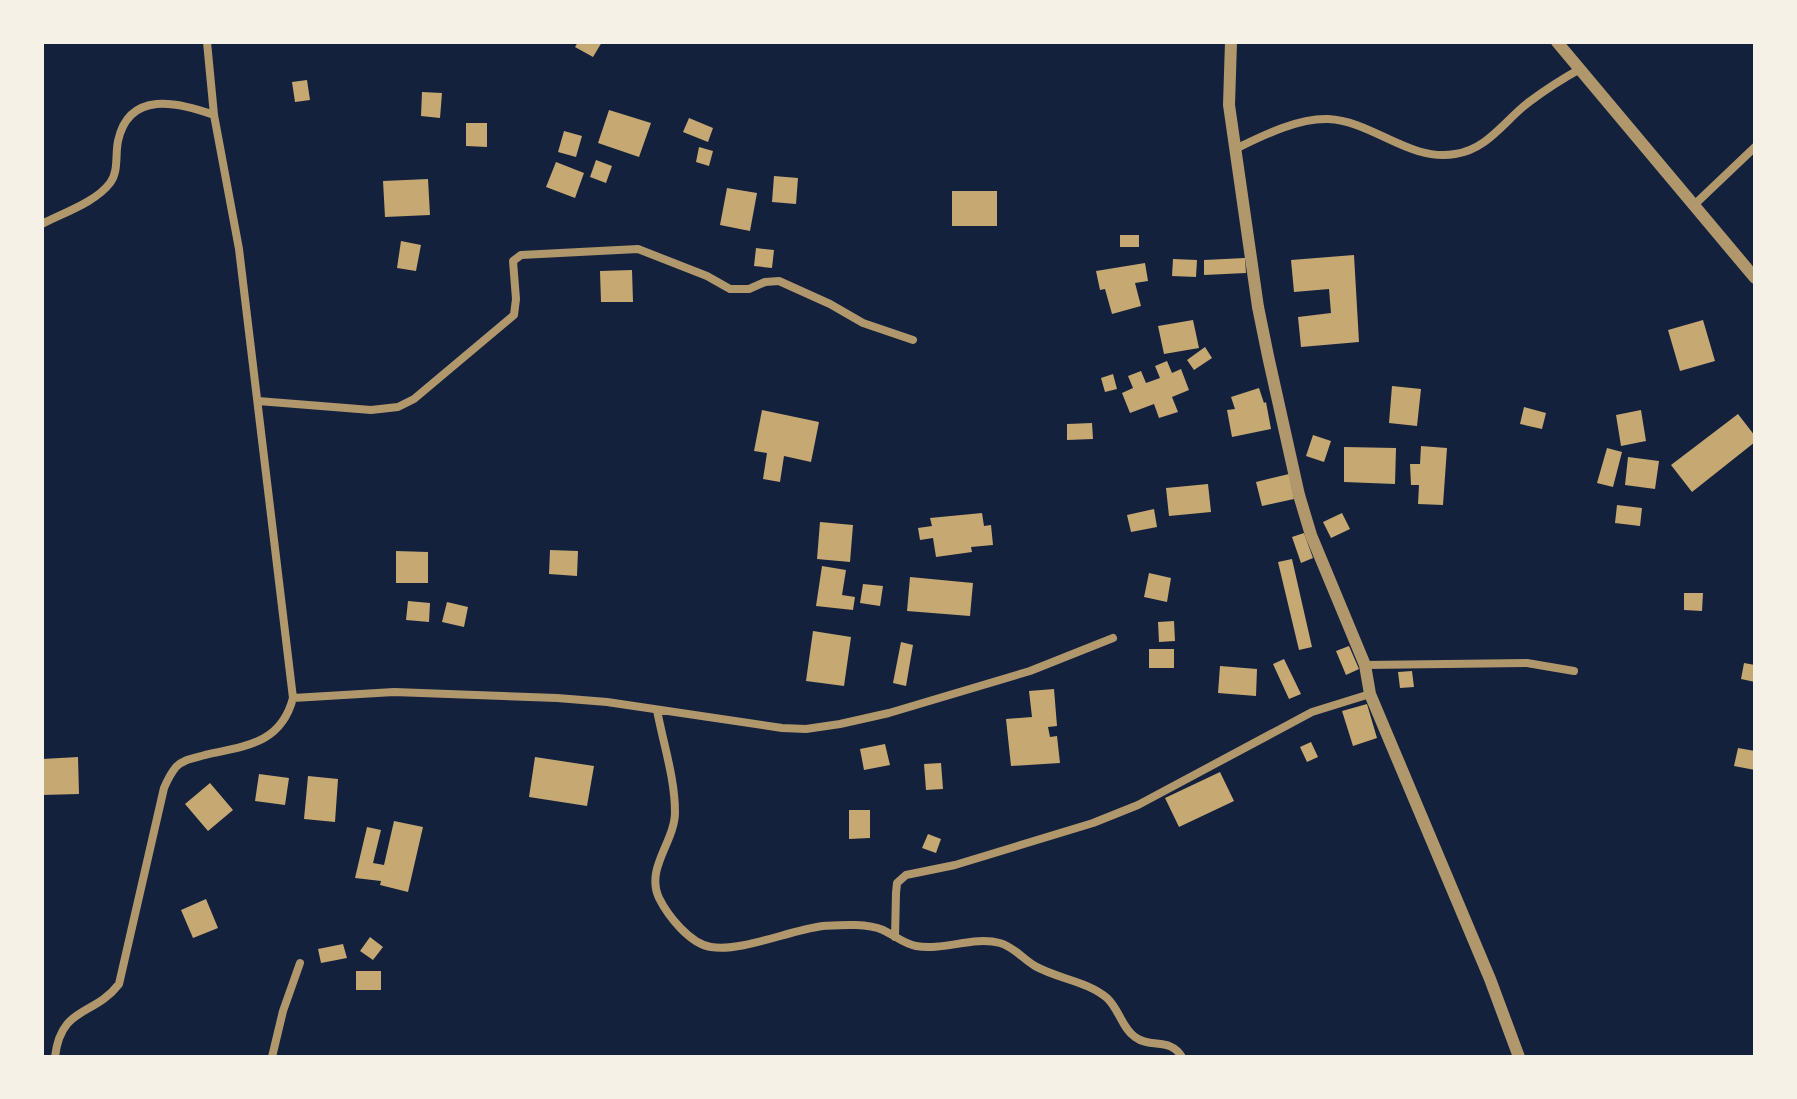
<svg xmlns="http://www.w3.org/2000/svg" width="1797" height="1099" font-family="'Alegreya Sans',sans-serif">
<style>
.building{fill:#c6a872}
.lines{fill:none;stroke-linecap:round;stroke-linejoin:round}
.minor{stroke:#b1986c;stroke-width:8}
.tertiary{stroke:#b1986c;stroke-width:12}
</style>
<rect width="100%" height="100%" fill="#14213d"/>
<!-- building -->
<path class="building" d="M 578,42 L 602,42 L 593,57 L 575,47 Z
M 307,80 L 310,100 L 295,102 L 292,82 Z
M 422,92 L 442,93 L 440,118 L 421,116 Z
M 609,110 L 651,123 L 639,157 L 598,143 Z
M 689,118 L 713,128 L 708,142 L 683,132 Z
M 466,123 L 487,123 L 487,147 L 466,146 Z
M 564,131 L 582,136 L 576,157 L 558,152 Z
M 699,147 L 713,151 L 709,166 L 696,162 Z
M 596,160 L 612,166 L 606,183 L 590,177 Z
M 556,162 L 584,173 L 575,198 L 546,187 Z
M 774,176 L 798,178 L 796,204 L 772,202 Z
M 428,179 L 430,215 L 385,217 L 383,181 Z
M 727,188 L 757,193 L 750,231 L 720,225 Z
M 952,191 L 997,191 L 997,226 L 952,226 Z
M 1120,235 L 1139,235 L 1139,247 L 1120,247 Z
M 401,241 L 421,245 L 416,271 L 397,268 Z
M 756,248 L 774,250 L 772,268 L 754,266 Z
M 1354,255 L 1359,342 L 1301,347 L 1298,317 L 1331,313 L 1329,289 L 1294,292 L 1291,260 Z
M 1245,258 L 1246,273 L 1204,275 L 1204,260 Z
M 1173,259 L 1197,260 L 1196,277 L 1172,276 Z
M 1145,263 L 1148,281 L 1135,283 L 1141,306 L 1112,314 L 1105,289 L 1100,290 L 1096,271 Z
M 632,270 L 633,302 L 601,302 L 600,271 Z
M 1193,320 L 1199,348 L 1164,354 L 1158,326 Z
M 1703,320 L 1715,361 L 1680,371 L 1668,330 Z
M 1205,347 L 1212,358 L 1194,370 L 1187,360 Z
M 1167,361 L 1172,373 L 1181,369 L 1189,390 L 1172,397 L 1178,412 L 1159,418 L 1154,404 L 1130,413 L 1122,393 L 1133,388 L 1128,376 L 1141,371 L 1146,383 L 1160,378 L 1155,366 Z
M 1113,374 L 1117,389 L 1105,392 L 1101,378 Z
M 1392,386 L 1421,389 L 1417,426 L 1389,423 Z
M 1259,388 L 1264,403 L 1266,402 L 1271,429 L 1232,437 L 1227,410 L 1235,409 L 1231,397 Z
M 1524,407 L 1546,413 L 1542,429 L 1520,424 Z
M 762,410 L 819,422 L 811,462 L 784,456 L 780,482 L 763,479 L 767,453 L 754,451 Z
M 1641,410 L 1646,441 L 1621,446 L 1616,415 Z
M 1738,414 L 1755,436 L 1755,442 L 1692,492 L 1671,465 Z
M 1092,423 L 1093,439 L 1067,440 L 1067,424 Z
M 1313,435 L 1331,441 L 1324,462 L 1306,456 Z
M 1421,446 L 1447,448 L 1443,505 L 1418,504 L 1419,485 L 1411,485 L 1410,464 L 1420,464 Z
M 1344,447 L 1396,448 L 1395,484 L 1344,482 Z
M 1607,448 L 1622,452 L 1613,487 L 1597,483 Z
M 1628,457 L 1659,461 L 1655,489 L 1625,485 Z
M 1289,474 L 1294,499 L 1262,506 L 1256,482 Z
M 1208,484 L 1211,512 L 1169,516 L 1166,488 Z
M 1617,505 L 1642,508 L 1640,526 L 1615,523 Z
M 1154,509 L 1157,527 L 1131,532 L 1127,515 Z
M 982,513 L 984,526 L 991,525 L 993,545 L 971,547 L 972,552 L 936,557 L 933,538 L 920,540 L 918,528 L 932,526 L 930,518 Z
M 1342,513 L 1350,529 L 1331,538 L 1323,522 Z
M 820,522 L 853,525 L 850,562 L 817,559 Z
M 1304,533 L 1313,558 L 1301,563 L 1292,537 Z
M 550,550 L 578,551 L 577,576 L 549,574 Z
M 396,551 L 428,552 L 428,583 L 396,583 Z
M 1292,559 L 1312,647 L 1299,650 L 1278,562 Z
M 822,566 L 846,570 L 842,595 L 855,597 L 853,610 L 816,606 Z
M 1149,573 L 1171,578 L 1167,602 L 1144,597 Z
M 910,577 L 973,583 L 970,616 L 907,611 Z
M 863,584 L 883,586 L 880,606 L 860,603 Z
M 1684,593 L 1703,593 L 1702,611 L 1684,610 Z
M 408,601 L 430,603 L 429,622 L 406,620 Z
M 447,602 L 468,607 L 464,627 L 442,622 Z
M 1174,621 L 1175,641 L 1159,642 L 1158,622 Z
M 813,631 L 851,637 L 844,686 L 806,681 Z
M 901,642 L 913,645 L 906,686 L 893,683 Z
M 1349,646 L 1359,669 L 1346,675 L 1336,651 Z
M 1149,649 L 1174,649 L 1174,668 L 1149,668 Z
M 1284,659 L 1301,694 L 1289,699 L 1273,664 Z
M 1744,663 L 1755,665 L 1755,682 L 1741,679 Z
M 1220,666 L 1257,669 L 1256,696 L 1218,693 Z
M 1412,671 L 1414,687 L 1400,688 L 1398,672 Z
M 1054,689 L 1057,726 L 1048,727 L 1050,737 L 1057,736 L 1060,763 L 1011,766 L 1006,719 L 1032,717 L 1029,691 Z
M 1367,704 L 1377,738 L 1353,746 L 1342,711 Z
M 1311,742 L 1318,757 L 1307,762 L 1300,747 Z
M 885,744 L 890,765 L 864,770 L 860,749 Z
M 1738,748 L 1755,751 L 1755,770 L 1734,766 Z
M 78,757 L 79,794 L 42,795 L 42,759 Z
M 535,757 L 594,766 L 587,806 L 529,797 Z
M 941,763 L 943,789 L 926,790 L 924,764 Z
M 1220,772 L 1234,801 L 1179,827 L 1165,798 Z
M 259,774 L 289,778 L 285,805 L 255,801 Z
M 308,776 L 338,779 L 335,822 L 304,819 Z
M 210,783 L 233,810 L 208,831 L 185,804 Z
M 849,810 L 870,810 L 870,838 L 849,839 Z
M 394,821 L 423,827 L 408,892 L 380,885 L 381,881 L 355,878 L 367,827 L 381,830 L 373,863 L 384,865 Z
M 928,834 L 941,839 L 936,853 L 922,848 Z
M 206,899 L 218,928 L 193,938 L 181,910 Z
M 370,937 L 383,947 L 373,960 L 360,951 Z
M 343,944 L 347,958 L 321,963 L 318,949 Z
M 356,971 L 381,971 L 381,990 L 356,990 Z"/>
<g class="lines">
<!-- minor -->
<path class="minor" d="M 1235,149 C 1262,136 1297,118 1328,119 C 1373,121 1409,162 1455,154 C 1488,149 1504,121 1529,102 C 1545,90 1562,79 1580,69
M 1693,206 L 1755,147
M 42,224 C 63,213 96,202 110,183 C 119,171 115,155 118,141 C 129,90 178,102 214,115
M 258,401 L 371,410 L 398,407 L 414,399 L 514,315 L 516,299 L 513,261 L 521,255 L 638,249 L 707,276 L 730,289 L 749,289 L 765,282 L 779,281 L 830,304 L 863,323 L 913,340
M 1365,665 L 1527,663 L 1574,671
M 293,698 L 394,692 L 557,698 L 607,702 L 782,728 L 806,729 L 840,724 L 889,713 L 1030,671 L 1113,638
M 657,710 C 663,743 675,778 675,812 C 675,842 645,868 659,898 C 668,916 690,944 711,947 C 742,952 790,930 823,926 C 841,925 867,923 883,930 C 894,935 904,944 916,946 C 943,951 973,936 1000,943 C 1014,947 1023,959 1035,966 C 1058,979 1087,981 1107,998 C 1119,1009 1122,1028 1135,1037 C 1151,1049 1170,1037 1182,1057
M 895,937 L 896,893 L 897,883 L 906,875 L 955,865 L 1093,823 L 1138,805 L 1312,712 L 1370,694
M 55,1057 C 61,1005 94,1017 119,984 L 164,788 C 167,781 171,773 176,767 C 184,759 195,758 205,755 C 245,746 281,744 293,698 L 239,249 L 214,115 L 207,42
M 272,1057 L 283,1011 L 300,963"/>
<!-- tertiary -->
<path class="tertiary" d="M 1231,42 L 1229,105 L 1258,307 L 1268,356 L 1299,495 L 1311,535 L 1365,665 L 1370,694 L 1490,979 L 1519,1057
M 1557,42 L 1755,278"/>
</g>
<!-- border -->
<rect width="1797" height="1099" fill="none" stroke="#f6f1e7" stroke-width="88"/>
</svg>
